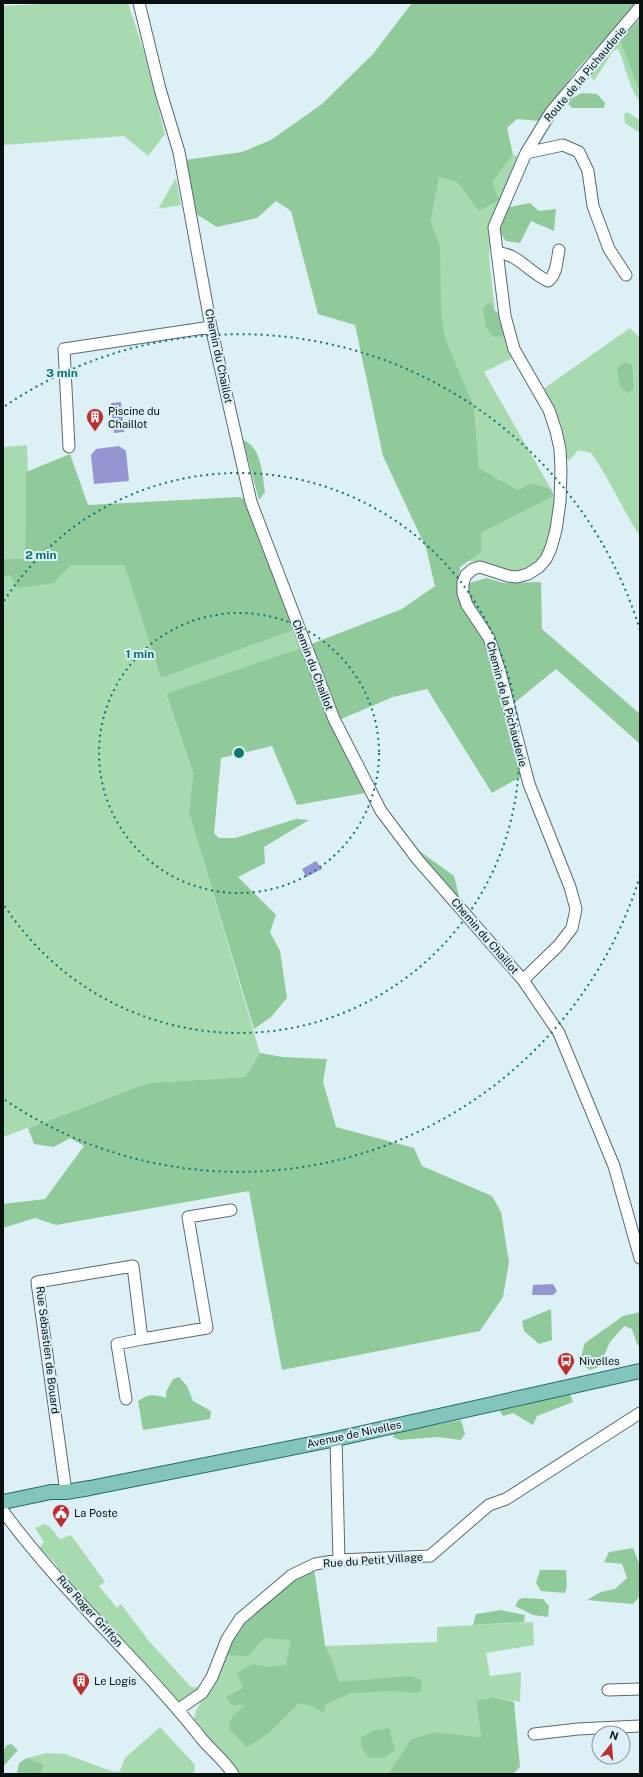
<svg xmlns="http://www.w3.org/2000/svg" width="643" height="1777" font-family="'Public Sans',sans-serif">
<style>
.green{fill:#a7dbaf}
.forest{fill:#91ca9a}
.water{fill:#9595d2}
.lines{fill:none;stroke-linecap:round;stroke-linejoin:round}
.minor-casing{stroke:#596b70;stroke-width:13}
.major-casing{stroke:#236d64;stroke-width:16}
.minor{stroke:#fff;stroke-width:11}
.major{stroke:#83c5bc;stroke-width:14}
.ring{fill:none;stroke:#0f766e;stroke-width:2;stroke-dasharray:2 4}
.labels{text-anchor:middle;dominant-baseline:central;stroke-width:4;stroke-linejoin:round;paint-order:stroke}
.street-label{font-size:11px;fill:#091012;stroke:#dcf0f6}
.poi-label{font-size:11px;fill:#091012;stroke:#dcf0f6;text-anchor:start}
.centre{fill:#0f766e;stroke:#dcf0f6;stroke-width:2}
.ring-label{font-size:12px;text-anchor:middle;font-weight:bold;fill:#0f766e;stroke:#dcf0f6;stroke-width:4;stroke-linejoin:round;paint-order:stroke}
</style>
<rect width="100%" height="100%" fill="#dcf0f6"/>
<!-- green -->
<path class="green" d="M 58,3 L 128,3 L 144,52 L 165,134 L 148,156 L 124,136 L 3,145 L 3,6 Z
M 620,41 L 640,92 L 640,102 C 628,87 626,66 618,49 L 613,51 L 594,81 L 590,76 L 594,66 Z
M 627,112 L 640,120 L 640,133 L 625,123 L 624,114 Z
M 513,155 L 519,156 L 499,200 L 491,228 L 489,257 L 495,311 L 513,358 L 484,372 L 551,489 L 531,483 L 518,490 L 479,468 L 474,406 L 445,338 L 441,307 L 431,222 L 439,177 L 458,183 L 492,182 Z
M 176,178 L 181,205 L 158,209 Z
M 630,328 L 640,338 L 640,536 C 622,509 610,479 591,453 L 578,450 L 569,461 L 560,449 L 539,392 Z
M 27,445 L 28,471 L 26,473 L 25,559 L 3,559 L 3,447 Z
M 554,496 C 552,521 552,555 527,567 C 521,571 514,573 507,572 C 493,569 483,561 468,561 L 481,552 L 481,533 Z
M 71,565 L 124,565 L 161,678 L 300,628 L 306,646 L 166,695 L 193,775 L 189,813 L 260,1053 L 245,1077 L 148,1083 L 3,1137 L 3,578 L 10,575 L 54,583 Z
M 44,1524 L 49,1526 L 60,1539 L 71,1535 L 105,1582 L 99,1586 L 117,1608 L 121,1604 L 148,1640 L 191,1687 L 199,1687 C 193,1697 187,1703 176,1702 C 135,1657 92,1614 56,1565 C 52,1559 41,1551 40,1547 L 44,1542 L 35,1528 Z
M 314,1569 L 325,1646 L 437,1642 L 437,1627 L 533,1622 L 534,1645 L 486,1653 L 490,1676 L 521,1672 L 520,1702 L 493,1697 L 476,1702 L 481,1737 L 434,1732 L 411,1739 L 388,1774 L 235,1774 L 198,1728 L 194,1720 L 196,1711 L 235,1637 Z
M 160,1727 L 195,1765 L 194,1774 L 41,1774 L 44,1764 L 27,1758 L 47,1753 L 65,1754 L 114,1772 L 120,1771 L 125,1758 Z"/>
<!-- forest -->
<path class="forest" d="M 412,3 L 634,3 L 634,8 L 577,69 L 540,121 L 517,119 L 507,128 L 513,155 L 492,182 L 499,200 L 479,211 L 458,183 L 439,177 L 431,222 L 440,247 L 441,307 L 445,338 L 474,406 L 479,468 L 518,490 L 531,483 L 551,489 L 554,496 L 481,533 L 481,552 L 460,567 L 459,586 L 487,578 L 503,583 L 541,582 L 542,629 L 640,714 L 640,744 L 556,669 L 513,704 L 522,776 L 492,793 L 427,689 L 393,697 L 339,720 L 311,644 L 402,609 L 435,586 L 426,548 L 383,456 L 355,325 L 318,314 L 291,211 L 276,201 L 257,218 L 217,227 L 196,214 L 185,160 L 242,152 L 271,140 L 322,104 L 373,54 Z
M 640,18 L 640,92 L 620,41 Z
M 582,93 L 597,94 L 605,103 L 604,108 L 572,108 L 568,104 L 572,98 Z
M 530,203 L 539,211 L 556,209 L 554,231 L 531,221 L 520,243 L 506,241 L 497,229 L 506,208 Z
M 490,302 L 495,311 L 501,315 L 505,336 L 494,337 L 486,328 L 483,308 Z
M 626,362 L 632,365 L 634,388 L 628,393 L 620,387 L 617,368 Z
M 243,440 C 262,447 262,474 265,492 L 259,500 Z
M 70,454 L 88,505 L 239,497 L 251,502 L 300,628 L 161,678 L 124,565 L 71,565 L 54,583 L 18,588 L 10,575 L 3,578 L 3,559 L 25,559 L 26,472 Z
M 306,646 L 371,792 L 297,805 L 272,746 L 221,758 L 214,833 L 219,838 L 235,838 L 296,819 L 309,820 L 264,847 L 265,863 L 238,877 L 276,915 L 270,932 L 280,951 L 287,998 L 271,1017 L 254,1029 L 189,813 L 193,774 L 166,694 Z
M 418,850 L 454,876 L 459,896 L 456,897 L 418,854 Z
M 260,1053 L 283,1057 L 327,1059 L 323,1082 L 336,1127 L 414,1148 L 422,1166 L 492,1196 L 501,1212 L 509,1262 L 503,1297 L 480,1331 L 282,1370 L 249,1191 L 56,1225 L 35,1218 L 3,1228 L 3,1204 L 45,1199 L 84,1146 L 70,1138 L 54,1147 L 34,1144 L 28,1128 L 148,1083 L 245,1077 Z
M 551,1309 L 552,1340 L 539,1344 L 524,1331 L 522,1321 Z
M 640,1312 L 640,1347 L 637,1344 L 632,1329 L 624,1326 L 610,1342 L 599,1367 L 590,1370 L 579,1363 L 585,1343 L 623,1316 Z
M 179,1377 L 187,1386 L 193,1401 L 211,1411 L 210,1419 L 143,1430 L 138,1401 C 148,1394 154,1394 166,1398 L 166,1392 L 173,1379 Z
M 570,1394 L 573,1402 L 537,1416 L 533,1425 L 513,1413 L 503,1416 L 498,1408 Z
M 461,1420 L 465,1434 L 461,1440 L 438,1437 L 400,1440 L 393,1437 L 395,1432 Z
M 633,1548 L 640,1566 L 640,1596 L 633,1604 L 587,1600 L 601,1592 L 615,1589 L 627,1578 L 622,1564 L 604,1562 L 609,1552 Z
M 314,1569 L 325,1646 L 332,1660 L 339,1682 L 409,1676 L 422,1680 L 420,1693 L 393,1691 L 351,1693 L 326,1704 L 324,1713 L 311,1706 L 299,1703 L 269,1733 L 247,1747 L 229,1729 L 231,1718 L 245,1705 L 232,1705 L 226,1697 L 243,1688 L 237,1673 L 253,1664 L 266,1667 L 286,1665 L 291,1640 L 264,1638 L 248,1656 L 225,1655 C 233,1640 241,1622 253,1610 C 271,1593 293,1581 314,1569 Z
M 540,1570 L 566,1570 L 567,1586 L 565,1593 L 541,1591 L 536,1583 Z
M 525,1598 L 543,1599 L 549,1606 L 548,1617 L 533,1615 L 515,1606 L 519,1599 Z
M 501,1610 L 525,1615 L 524,1622 L 473,1625 L 476,1614 Z
M 493,1697 L 514,1702 L 520,1767 L 513,1774 L 388,1774 L 411,1739 L 434,1732 L 481,1737 L 476,1701 Z
M 389,1728 L 395,1750 L 383,1758 L 369,1758 L 361,1746 L 361,1737 L 373,1731 Z
M 11,1744 L 18,1750 L 3,1767 L 3,1751 L 7,1745 Z
M 27,1758 L 44,1764 L 41,1774 L 17,1774 L 19,1763 Z"/>
<!-- water -->
<path class="water" d="M 121,402 L 124,432 L 114,433 L 111,403 Z
M 119,446 L 126,451 L 129,481 L 94,484 L 91,455 L 96,449 Z
M 316,861 L 322,869 L 306,877 L 302,869 Z
M 553,1284 L 557,1291 L 553,1295 L 532,1295 L 533,1285 Z"/>
<g class="lines">
<defs>
<path id="minor" d="M 139,3 L 160,89 L 179,152 L 211,327 L 251,502 L 334,719 L 381,811 L 418,860 L 523,980 L 559,1033 L 614,1166 L 640,1258
M 526,153 L 563,145 L 579,152 L 588,171 L 593,206 L 609,249 L 626,275
M 497,253 C 518,253 529,273 548,281 C 557,275 557,259 559,250
M 69,447 L 64,349 L 211,327
M 523,980 L 559,945 L 572,928 L 576,909 L 570,887 L 529,784 L 500,672 L 489,638 L 467,605 L 463,593 L 463,583 L 466,575 L 473,569 L 480,567 L 508,576 L 517,577 L 528,574 L 539,567 L 546,559 L 551,548 L 556,530 L 560,502 L 561,470 L 560,449 L 556,431 L 549,410 L 514,349 L 505,316 L 494,227 L 526,153 L 551,112 L 640,7
M 126,1399 L 117,1344 L 142,1339
M 336,1439 L 339,1560
M 66,1492 L 37,1282 L 133,1266 L 142,1339 L 207,1328 L 188,1217 L 231,1210
M 3,1511 C 62,1592 139,1659 201,1738 C 211,1750 225,1761 233,1774
M 608,1690 L 640,1689
M 179,1709 L 202,1693 L 212,1677 L 227,1639 L 240,1619 L 292,1575 L 315,1564 L 339,1560 L 430,1556 L 489,1505 L 506,1499 L 640,1413
M 534,1734 L 578,1729 L 640,1726"/>
<path id="major" d="M 3,1502 L 51,1492 L 66,1492 L 90,1488 L 336,1439 L 640,1371"/>
</defs>
<!-- minor casing -->
<use href="#minor" class="minor-casing"/>
<!-- major casing -->
<use href="#major" class="major-casing"/>
<!-- minor -->
<use href="#minor" class="minor"/>
<!-- major -->
<use href="#major" class="major"/>
</g>
<!-- distance rings -->
<g class="ring">
<circle cx="239" cy="753" r="140"/>
<path d="M4 601A280 280 0 1 1 4 905"/>
<path d="M640 876A419 419 0 0 1 5 1100M5 406A419 419 0 0 1 640 630"/>
</g>
<!-- icons -->
<defs>
<symbol id="building-pin" viewBox="-11 -11 22 30"><path d="M0 17L-7.5 6A9.5 9.5 0 1 1 7.5 6Z" fill="#bd2e31" stroke="#dcf0f6"/><path d="M-4-6H4V6H1V3H-1V6H-4ZM-2.5-4.3h1.7v1.8h-1.7ZM.8-4.3h1.7v1.8H.8ZM-2.5-1h1.7V.8h-1.7ZM.8-1h1.7V.8H.8Z" fill="#fff"/></symbol>
<symbol id="bus-pin" viewBox="-11 -11 22 30"><path d="M0 17L-7.5 6A9.5 9.5 0 1 1 7.5 6Z" fill="#bd2e31" stroke="#dcf0f6"/><path d="M-5-6H5V4H4V6H2V4H-2V6H-4V4H-5ZM-3.5-4V0h7V-4ZM-3.5 1.2v1.5H-2V1.2ZM2 1.2v1.5H3.5V1.2Z" fill="#fff"/></symbol>
<symbol id="civic-pin" viewBox="-11 -11 22 30"><path d="M0 17L-7.5 6A9.5 9.5 0 1 1 7.5 6Z" fill="#bd2e31" stroke="#dcf0f6"/><path d="M-.6-6.5H3V-4.5H.6V-3L4-1V1h2V6H-6V1h2V-1L-.6-3ZM-1.2 2.5V6h2.4V2.5Z" fill="#fff"/></symbol>
</defs>
<g fill-rule="evenodd">
<use href="#building-pin" x="85" y="407" width="20" height="27"/>
<use href="#bus-pin" x="556" y="1351" width="20" height="27"/>
<use href="#civic-pin" x="51" y="1503" width="20" height="27"/>
<use href="#building-pin" x="71" y="1671" width="20" height="27"/>
</g>
<g class="labels">
<!-- street labels -->
<g class="street-label">
<text transform="translate(585 74) rotate(-50)">Route de la Pichauderie</text>
<text transform="translate(219 356) rotate(78)">Chemin du Chaillot</text>
<text transform="translate(313 665) rotate(69)">Chemin du Chaillot</text>
<text transform="translate(507 704) rotate(75)">Chemin de la Pichauderie</text>
<text transform="translate(485 936) rotate(49)">Chemin du Chaillot</text>
<text transform="translate(48 1350) rotate(83)">Rue Sébastien de Bouard</text>
<text transform="translate(354 1434) rotate(-12)">Avenue de Nivelles</text>
<text transform="translate(373 1560) rotate(-4)">Rue du Petit Village</text>
<text transform="translate(90 1611) rotate(48)">Rue Roger Griffon</text>
</g>
<!-- poi labels -->
<g class="poi-label">
<text x="108" y="411">Piscine du<tspan x="108" dy="13">Chaillot</tspan></text>
<text x="579" y="1361">Nivelles</text>
<text x="74" y="1513">La Poste</text>
<text x="94" y="1681">Le Logis</text>
</g>
</g>
<circle cx="239" cy="753" r="6" class="centre"/>
<g class="ring-label">
<text x="62" y="377">3 min</text>
<text x="41" y="559">2 min</text>
<text x="140" y="658">1 min</text>
</g>
<!-- border -->
<rect width="643" height="1777" fill="none" stroke="#091012" stroke-width="8"/>
<!-- north arrow -->
<g transform="translate(611 1745) rotate(17)"><circle r="19" fill="#dcf0f6" stroke="#88969b"/>
<path d="M0-3L7 15L0 10L-7 15Z" fill="#bd2e31"/>
<text y="-6" font-size="11" font-weight="bold" text-anchor="middle" fill="#091012">N</text>
</g>
</svg>
